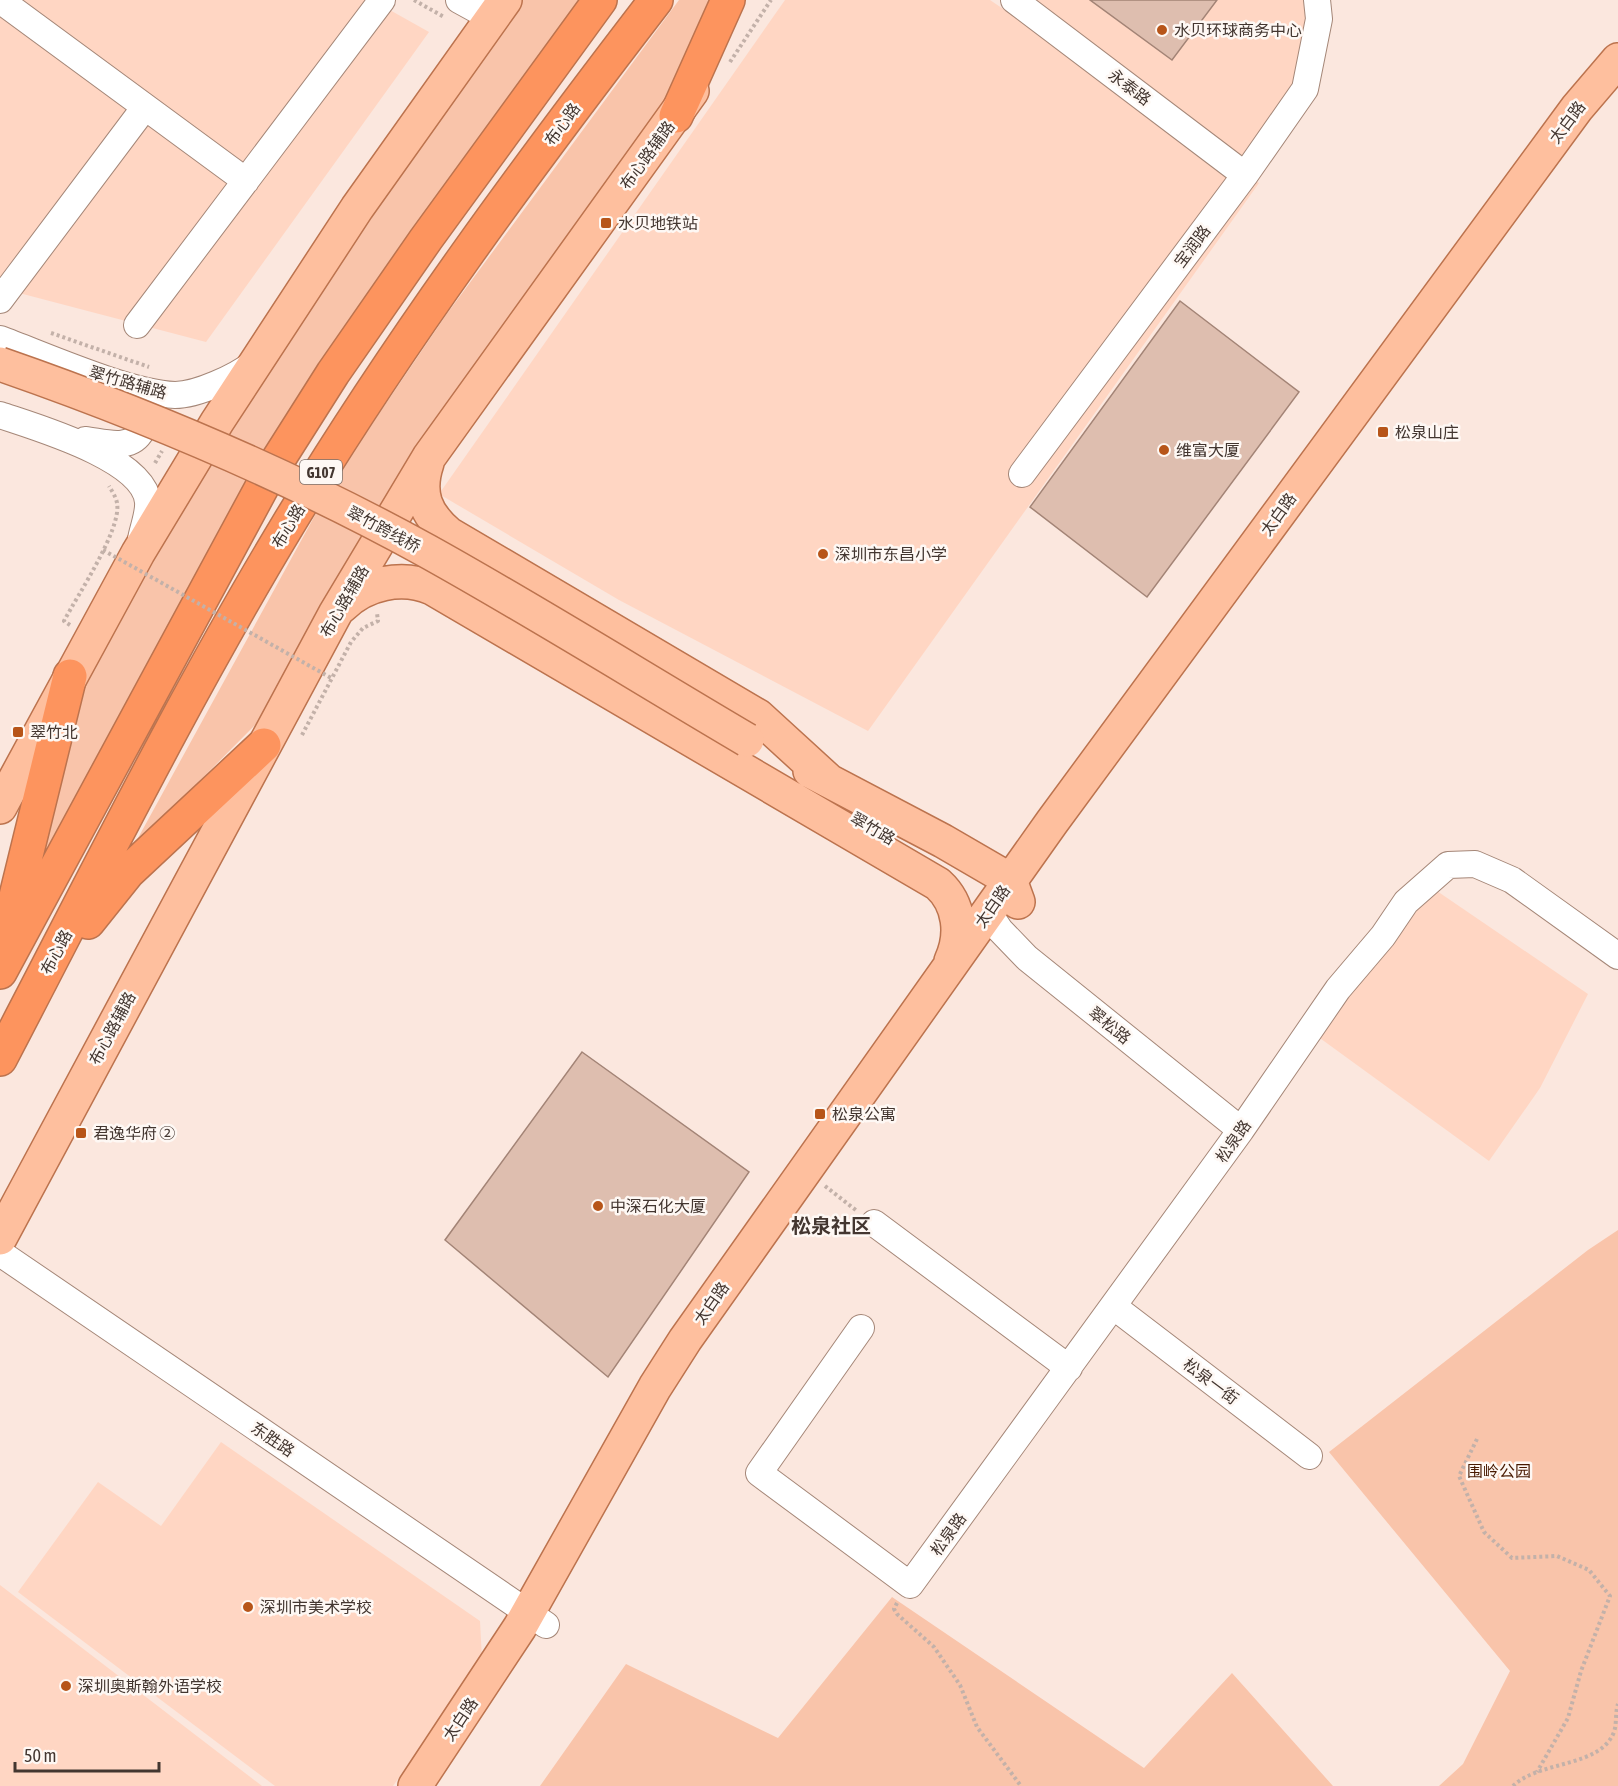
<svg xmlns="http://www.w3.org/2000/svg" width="1618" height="1786" font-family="'Asap Condensed','Noto Sans SC',sans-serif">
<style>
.built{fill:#ffd6c3}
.green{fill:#f9c4aa}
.building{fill:#debeaf;stroke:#a38476;stroke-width:1.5}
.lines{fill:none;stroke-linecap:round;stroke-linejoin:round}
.minor-casing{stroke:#a58778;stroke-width:28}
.major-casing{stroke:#bc734e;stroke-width:36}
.highway-casing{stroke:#bc734e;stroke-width:36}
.path{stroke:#c3b1a9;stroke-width:4;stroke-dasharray:3 3;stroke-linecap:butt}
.minor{stroke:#fff;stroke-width:26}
.major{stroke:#febf9e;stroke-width:33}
.highway{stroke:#fd945e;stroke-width:33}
.major-bridge-casing{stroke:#bc734e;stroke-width:36;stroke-linecap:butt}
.path-bridge{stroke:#c3b1a9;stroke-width:4;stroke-dasharray:3 3;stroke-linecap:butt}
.major-bridge{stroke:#febf9e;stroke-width:33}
.poi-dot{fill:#b75519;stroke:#fef8f4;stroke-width:2}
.labels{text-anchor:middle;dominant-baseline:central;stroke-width:5;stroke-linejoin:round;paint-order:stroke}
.shield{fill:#fef8f4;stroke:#7b706b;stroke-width:1.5}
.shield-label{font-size:15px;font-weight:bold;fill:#433630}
.poi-label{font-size:16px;fill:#433630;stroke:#fef8f4;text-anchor:start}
.street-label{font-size:16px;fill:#433630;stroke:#fef8f4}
.park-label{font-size:16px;fill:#481900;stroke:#fef8f4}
.quarter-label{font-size:20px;font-weight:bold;fill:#433630;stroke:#fef8f4}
</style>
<rect width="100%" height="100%" fill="#fbe7de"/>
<!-- built -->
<path class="built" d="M 0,0 L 372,0 L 429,32 L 206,342 L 0,288 Z
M 785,0 L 990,0 L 1214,152 L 1014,0 L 1317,0 L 1305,89 L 1246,174 L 1259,183 L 868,731 L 619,600 L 439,494 Z
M 1434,889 L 1588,994 L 1540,1088 L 1489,1161 L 1317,1036 Z
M 221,1442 L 480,1621 L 482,1659 L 393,1786 L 275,1786 L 18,1592 L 98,1482 L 161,1526 Z
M 0,1585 L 262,1786 L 0,1786 Z"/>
<!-- green -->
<path class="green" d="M 523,0 L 581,0 L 244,494 L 31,879 L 79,671 L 242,398 Z
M 679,0 L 717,0 L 666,111 L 528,293 L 402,470 L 261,719 L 132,849 L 336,477 L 446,315 Z
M 1618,1230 L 1618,1786 L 1439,1786 L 1463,1764 L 1510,1671 L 1329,1452 L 1588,1250 Z
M 892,1597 L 1144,1768 L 1232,1673 L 1333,1786 L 540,1786 L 626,1664 L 778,1738 Z"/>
<!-- building -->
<path class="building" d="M 1090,0 L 1217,0 L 1172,60 Z
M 1180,301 L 1299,392 L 1147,597 L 1030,507 Z
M 582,1052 L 749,1172 L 608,1377 L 445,1240 Z"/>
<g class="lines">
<defs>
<path id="minor" d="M 0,0 L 246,181
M 459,0 L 490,17
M 1014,0 L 1245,175
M 0,300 L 145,107
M 137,325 L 382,0
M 0,339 C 46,356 128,393 175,395 C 197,395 236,377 254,363
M 0,415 C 35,427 144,458 148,502 C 149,513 143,528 141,539
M 85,440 C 104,442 131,452 142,430 C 147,420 148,413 144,403
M 1022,474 L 1245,175 L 1305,89 L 1319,19 L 1317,0
M 988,912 L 1000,930 L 1027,958 L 1241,1130
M 874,1223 L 1069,1368
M 0,1253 L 546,1625
M 1113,1306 L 1309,1456
M 861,1328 L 759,1473 L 910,1585 L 1241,1130 L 1338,989 L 1383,936 L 1406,902 L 1448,865 L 1475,864 L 1512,880 L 1618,956"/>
<path id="major" d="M 427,463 C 417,493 425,514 449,534 L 758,716 L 828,780
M 342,606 C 365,583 402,575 432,588 L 938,884 C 960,904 963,935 951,961
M 810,771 L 943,841 L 1010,880 L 1018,902
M 0,807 L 138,553 L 217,422 L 357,208 L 505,0
M 0,1238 L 335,614 L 429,457 L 692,91
M 415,1786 L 520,1627 L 655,1387 L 685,1340 L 1052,822 L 1577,108 L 1618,60"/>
<path id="highway" d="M 676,116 L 728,0
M 88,922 L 128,872 L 264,745
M 7,933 L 70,676
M 0,972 L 269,474 L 333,373 L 426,239 L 600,0
M 0,1059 C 94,879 184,697 289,523 C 399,341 526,169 656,0"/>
</defs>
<!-- minor casing -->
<use href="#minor" class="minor-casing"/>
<!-- major casing -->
<use href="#major" class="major-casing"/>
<!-- highway casing -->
<use href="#highway" class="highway-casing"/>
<!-- path -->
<path class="path" d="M 414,0 L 444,17
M 730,62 L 771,0
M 51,333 L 149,367
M 155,463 L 162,451
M 70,625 L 64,621 C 77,596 122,529 117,503 C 116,497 112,491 109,486
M 302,735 L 351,642 L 363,628 L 378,621 L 377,613
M 825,1186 L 857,1211
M 1477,1439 L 1459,1476 L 1484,1532 L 1512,1558 L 1557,1556 L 1589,1570 L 1610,1596 L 1581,1671 L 1568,1718 L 1537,1772
M 897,1603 L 894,1609 L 897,1614 L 934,1647 L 960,1685 L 977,1727 L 1021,1786
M 1513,1786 C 1540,1760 1600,1768 1614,1732 C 1617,1723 1615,1713 1618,1704"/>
<!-- minor -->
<use href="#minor" class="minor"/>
<!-- major -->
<use href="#major" class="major"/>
<!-- highway -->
<use href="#highway" class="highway"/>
<defs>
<path id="major-bridge" d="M 0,364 C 147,415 291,476 427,551 C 535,611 640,677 747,740"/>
</defs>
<!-- major-bridge casing -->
<use href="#major-bridge" class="major-bridge-casing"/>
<!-- path-bridge -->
<path class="path-bridge" d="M 103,550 L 333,679"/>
<!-- major-bridge -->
<use href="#major-bridge" class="major-bridge"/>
</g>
<!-- markers -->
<g class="poi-dot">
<circle cx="1162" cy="30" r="6"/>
<rect x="600" y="217" width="12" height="12" rx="3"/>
<rect x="1377" y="426" width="12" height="12" rx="3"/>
<circle cx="1164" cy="450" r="6"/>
<circle cx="823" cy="554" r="6"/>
<rect x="12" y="726" width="12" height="12" rx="3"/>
<rect x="814" y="1108" width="12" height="12" rx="3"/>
<rect x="75" y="1127" width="12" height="12" rx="3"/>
<circle cx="598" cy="1206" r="6"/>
<circle cx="248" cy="1607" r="6"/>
<circle cx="66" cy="1686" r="6"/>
</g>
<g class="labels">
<!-- shield labels -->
<rect class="shield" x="300" y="460" width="42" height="24" rx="4.5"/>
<g class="shield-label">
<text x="321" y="472">G107</text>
</g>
<!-- poi labels -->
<g class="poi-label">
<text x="1174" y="30">水贝环球商务中心</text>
<text x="618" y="223">水贝地铁站</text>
<text x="1395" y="432">松泉山庄</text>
<text x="1176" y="450">维富大厦</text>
<text x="835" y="554">深圳市东昌小学</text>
<text x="30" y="732">翠竹北</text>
<text x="832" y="1114">松泉公寓</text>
<text x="93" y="1133">君逸华府 ②</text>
<text x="610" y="1206">中深石化大厦</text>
<text x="260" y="1607">深圳市美术学校</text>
<text x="78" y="1686">深圳奥斯翰外语学校</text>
</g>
<!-- street labels -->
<g class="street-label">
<text transform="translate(1130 87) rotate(37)">永泰路</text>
<text transform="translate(1567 122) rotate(-53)">太白路</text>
<text transform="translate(562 124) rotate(-54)">布心路</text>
<text transform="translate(647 155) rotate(-54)">布心路辅路</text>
<text transform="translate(1192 246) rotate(-53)">宝润路</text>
<text transform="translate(128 382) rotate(16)">翠竹路辅路</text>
<text transform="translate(1278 514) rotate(-54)">太白路</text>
<text transform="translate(288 526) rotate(-59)">布心路</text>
<text transform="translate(384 529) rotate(28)">翠竹跨线桥</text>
<text transform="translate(344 601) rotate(-60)">布心路辅路</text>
<text transform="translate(873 828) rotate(30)">翠竹路</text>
<text transform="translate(992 906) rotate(-55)">太白路</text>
<text transform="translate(56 952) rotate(-62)">布心路</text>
<text transform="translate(1110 1025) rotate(39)">翠松路</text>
<text transform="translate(112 1028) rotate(-62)">布心路辅路</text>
<text transform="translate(1233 1141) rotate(-55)">松泉路</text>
<text transform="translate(711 1303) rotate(-55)">太白路</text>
<text transform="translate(1211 1381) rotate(37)">松泉一街</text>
<text transform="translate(273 1439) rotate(34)">东胜路</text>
<text transform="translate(948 1534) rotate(-54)">松泉路</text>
<text transform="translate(460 1719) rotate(-56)">太白路</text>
</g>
<!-- park labels -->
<g class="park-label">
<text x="1499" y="1471">围岭公园</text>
</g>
<!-- quarter labels -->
<g class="quarter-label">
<text x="831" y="1225">松泉社区</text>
</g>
</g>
<!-- scale -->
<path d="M15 1762v9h144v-9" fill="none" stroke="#433630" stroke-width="3"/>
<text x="24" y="1762" font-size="18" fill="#433630" stroke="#fef8f4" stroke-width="4.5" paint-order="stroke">50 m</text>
</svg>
